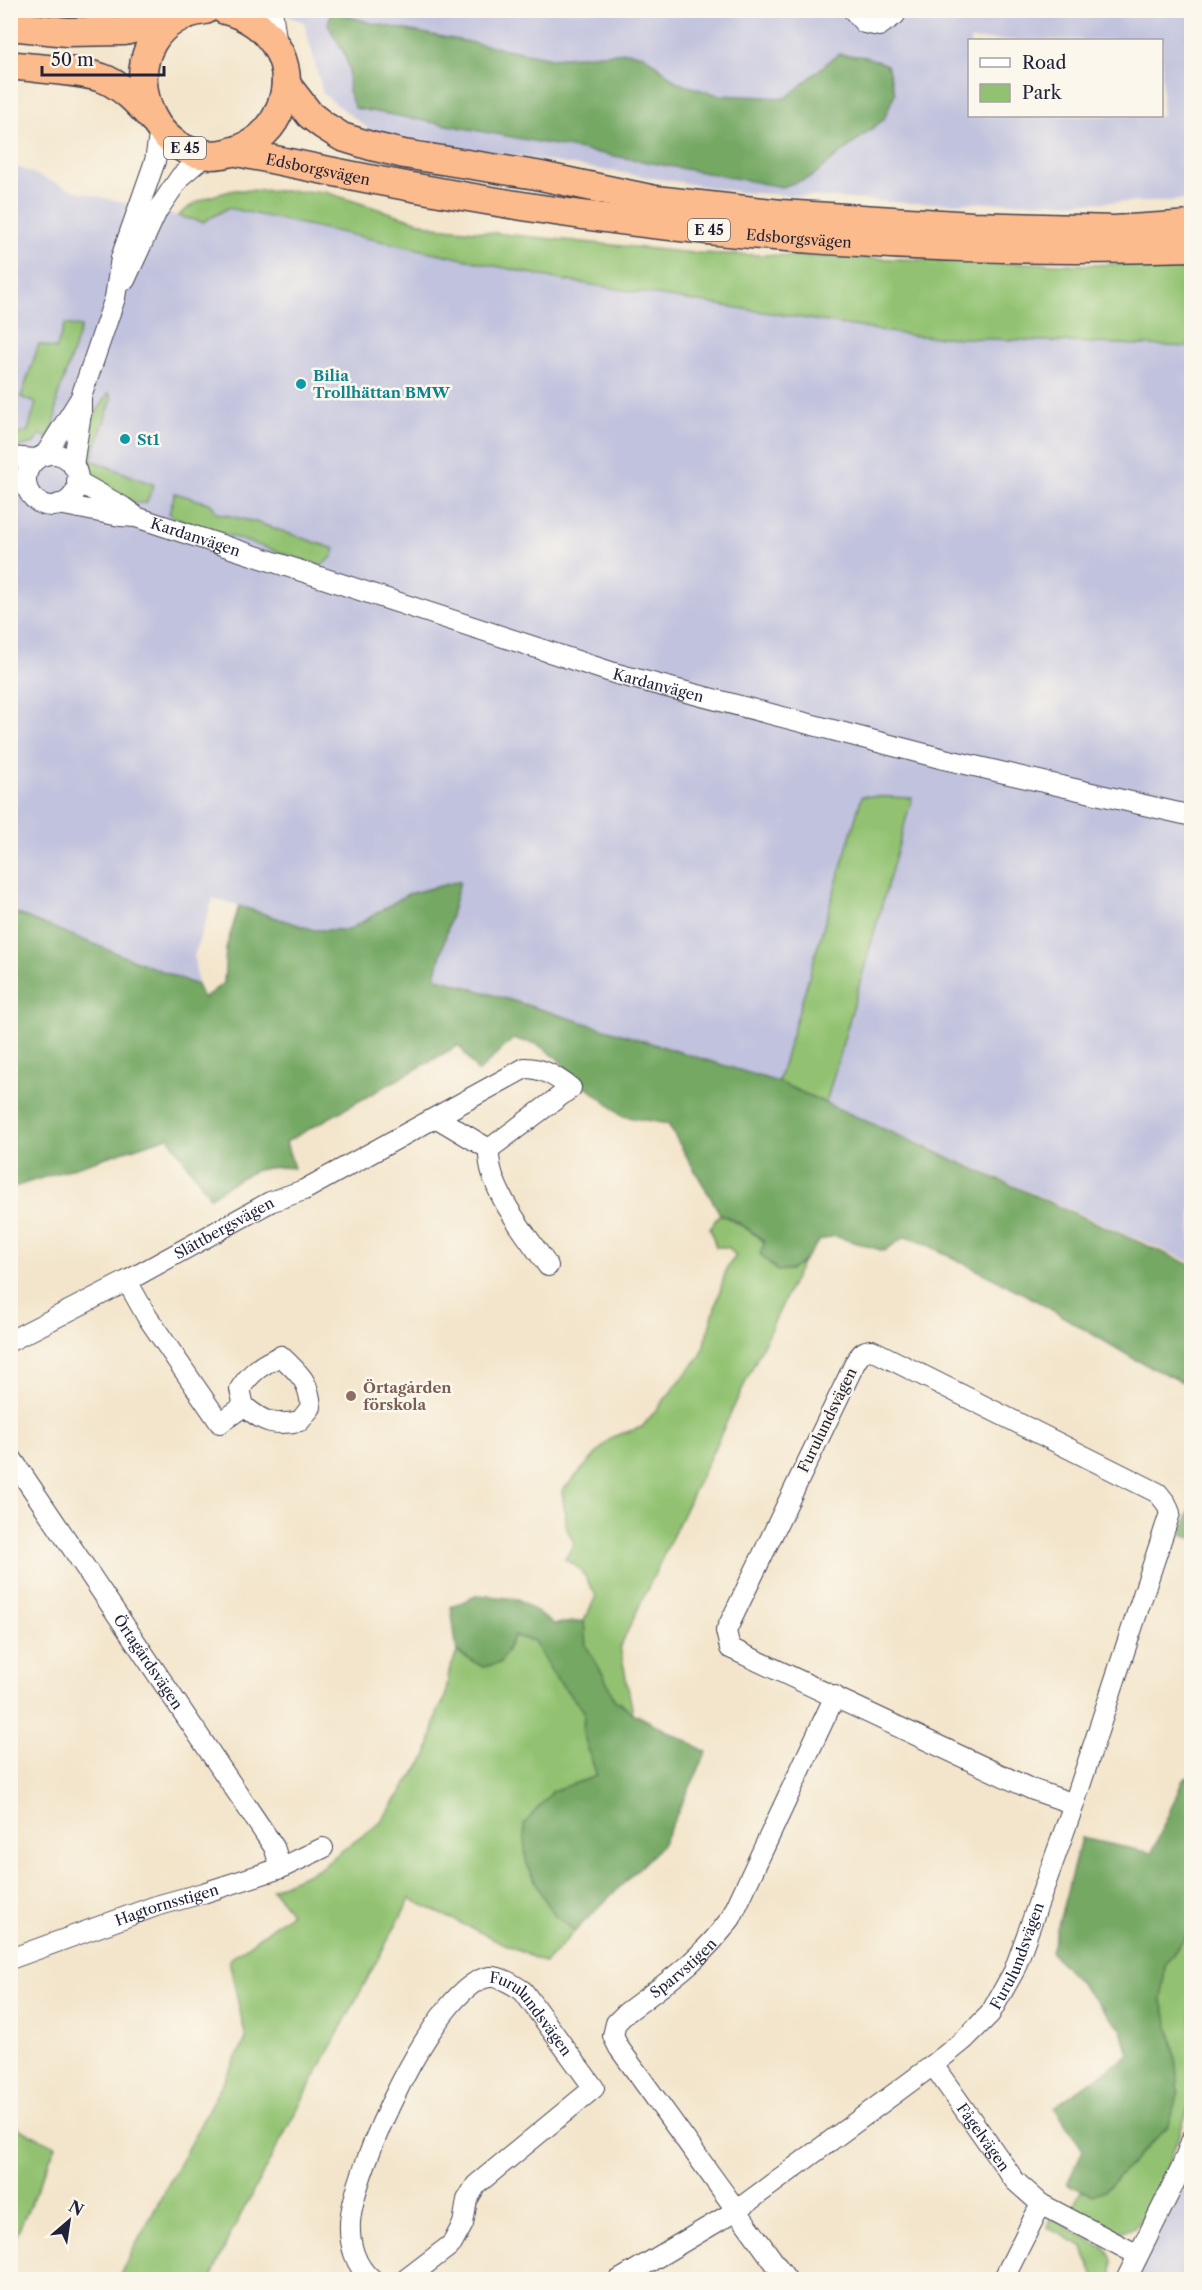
<svg xmlns="http://www.w3.org/2000/svg" width="1202" height="2290" font-family="'Libre Caslon Text',serif">
<style>
.industrial{fill:#c1c2dd;fill-rule:evenodd}
.green{fill:#92c271;stroke:#5a7256;stroke-width:1.5}
.forest{fill:#75a863;stroke:#4c654f;stroke-width:1.5}
.lines{fill:none;stroke-linecap:round;stroke-linejoin:round}
.minor-casing{stroke:#413f51;stroke-width:22}
.highway-casing{stroke:#413f51;stroke-width:31}
.minor{stroke:#fff;stroke-width:20}
.highway{stroke:#fbbb8d;stroke-width:28}
.culture-dot{fill:#0f9aa8;stroke:#fbf7ec;stroke-width:2}
.education-dot{fill:#8d6e63;stroke:#fbf7ec;stroke-width:2}
.labels{text-anchor:middle;dominant-baseline:central;stroke-width:5;stroke-linejoin:round;paint-order:stroke}
.shield{fill:#fbf7ec;stroke:#636270;stroke-width:1.5}
.shield-label{font-size:14px;font-weight:bold;fill:#22223b}
.street-label{font-size:15px;fill:#22223b;stroke:#fbf7ec}
.culture-label{font-size:15px;font-weight:bold;fill:#0d838f;stroke:#fbf7ec;text-anchor:start}
.education-label{font-size:15px;font-weight:bold;fill:#785e54;stroke:#fbf7ec;text-anchor:start}
</style>
<rect width="100%" height="100%" fill="#fbf7ec"/>
<filter id="ink" filterUnits="userSpaceOnUse"><feTurbulence type="fractalNoise" baseFrequency=".0167" numOctaves="2"/><feDisplacementMap in="SourceGraphic" scale="12" xChannelSelector="R" yChannelSelector="G"/><feConvolveMatrix kernelMatrix="1 2 1 2 8 2 1 2 1" color-interpolation-filters="sRGB"/></filter>
<filter id="wash" filterUnits="userSpaceOnUse"><feTurbulence type="fractalNoise" baseFrequency=".008" numOctaves="4" result="noise"/><feDisplacementMap in="SourceGraphic" scale="24" xChannelSelector="R" yChannelSelector="G"/><feGaussianBlur stdDeviation="1.35" result="paint"/><feColorMatrix in="noise" values="0 0 0 0 0 0 0 0 0 0 0 0 0 0 0 0 0 1.4 0 .05"/><feComposite in="paint" operator="in"/></filter>
<g filter="url(#wash)">
<rect width="100%" height="100%" fill="#f3e5cb"/>
<!-- industrial -->
<path class="industrial" d="M 273,11 L 1191,11 L 1191,199 L 1162,202 L 911,203 L 740,192 L 374,133 L 323,94 L 304,22 ZM 970,40 L 1162,40 L 1162,116 L 970,116 Z
M 10,164 L 73,190 L 203,222 L 228,208 L 561,280 L 915,336 L 1191,347 L 1191,1262 L 778,1082 L 435,976 L 460,881 L 408,895 L 349,930 L 314,930 L 213,898 L 194,956 L 198,986 L 11,913 Z
M 1191,2173 L 1191,2279 L 1135,2280 L 1150,2251 Z"/>
<!-- green -->
<path class="green" d="M 235,190 L 325,192 L 435,227 L 693,253 L 1095,265 L 1191,259 L 1191,347 L 915,336 L 561,280 L 228,208 L 203,222 L 178,216 C 195,200 213,195 235,190 Z
M 65,324 L 81,327 L 57,399 L 55,424 L 47,438 L 40,434 L 34,443 L 11,449 L 10,437 L 28,431 L 36,403 L 21,397 L 39,344 L 56,349 Z
M 109,393 L 112,398 L 91,460 L 154,485 L 146,503 C 132,505 123,498 111,492 C 90,480 74,453 86,429 C 92,416 102,405 109,393 Z
M 175,493 L 211,504 L 217,513 L 255,522 L 335,549 L 332,557 L 321,566 L 173,517 L 169,513 Z
M 862,796 L 912,798 L 826,1103 L 778,1082 Z
M 720,1214 C 753,1230 767,1243 791,1270 L 802,1263 L 620,1647 L 633,1713 L 614,1699 L 604,1676 L 586,1646 L 584,1621 L 596,1596 L 581,1570 L 565,1559 L 574,1543 L 567,1529 L 562,1491 L 612,1437 L 642,1427 L 701,1355 L 727,1267 L 736,1256 L 728,1247 L 716,1247 L 710,1228 Z
M 514,1636 L 534,1641 L 554,1676 L 584,1711 L 583,1733 L 597,1776 L 553,1791 L 554,1915 L 575,1931 L 545,1963 L 410,1899 L 231,2233 L 211,2279 L 117,2280 L 246,2039 L 229,1960 L 291,1913 L 272,1889 L 322,1867 L 340,1852 L 380,1823 L 427,1755 L 438,1711 L 445,1699 L 449,1672 L 457,1652 L 483,1667 L 500,1663 Z
M 1191,1929 L 1191,2101 L 1163,2180 L 1146,2214 L 1135,2228 L 1117,2232 L 1071,2211 L 1081,2191 L 1092,2194 L 1105,2190 L 1167,2127 L 1179,2091 L 1173,2042 L 1162,2002 L 1165,1965 Z
M 11,2125 L 56,2146 L 11,2247 Z
M 1051,2218 L 1106,2249 L 1112,2259 L 1112,2279 L 1095,2279 L 1082,2246 L 1048,2228 Z"/>
<!-- forest -->
<path class="forest" d="M 331,11 L 371,23 L 552,58 L 628,52 L 644,55 L 678,83 L 718,95 L 786,98 L 838,54 L 867,57 L 887,65 L 895,93 L 884,119 L 811,177 L 782,187 L 355,108 L 348,91 L 349,69 L 344,53 L 328,25 Z
M 460,881 L 435,977 L 778,1082 L 1191,1265 L 1191,1386 L 1136,1360 L 1032,1298 L 924,1243 L 905,1237 L 884,1251 L 834,1236 L 819,1241 L 802,1263 L 791,1270 L 777,1271 L 760,1254 L 765,1241 L 738,1222 L 720,1214 L 668,1124 L 623,1116 L 577,1079 L 557,1058 L 537,1044 L 513,1039 L 478,1072 L 459,1045 L 286,1142 L 294,1168 C 253,1164 243,1177 210,1197 L 168,1137 L 11,1188 L 11,911 L 197,985 L 203,998 L 224,983 L 226,948 L 239,906 L 314,930 L 349,930 L 408,894 Z
M 1191,1506 L 1192,1538 L 1191,1538 L 1182,1534 Z
M 478,1595 L 518,1599 L 554,1624 L 584,1621 L 586,1646 L 604,1676 L 614,1699 L 633,1713 L 707,1752 L 662,1845 L 575,1931 L 554,1915 L 542,1895 L 526,1862 L 524,1824 L 553,1791 L 597,1776 L 583,1733 L 584,1711 L 554,1676 L 534,1641 L 514,1636 L 500,1663 L 483,1667 L 457,1652 L 451,1607 Z
M 1191,1775 L 1191,1929 L 1165,1965 L 1162,2002 L 1173,2042 L 1179,2092 L 1167,2127 L 1105,2190 L 1092,2195 L 1067,2184 L 1083,2150 L 1054,2107 L 1129,2055 L 1122,2030 L 1051,1952 L 1081,1838 L 1152,1853 L 1183,1780 Z"/>
</g>
<g filter="url(#ink)">
<g class="lines">
<defs>
<g id="minor">
<path d="M 272,10 L 277,46"/>
<path d="M 853,10 L 864,23 L 879,26 L 895,15 L 897,10"/>
<path d="M 125,280 L 157,211 L 181,176 L 208,153"/>
<circle cx="52" cy="480" r="26"/>
<path d="M 45,455 L 80,399"/>
<path d="M 10,457 L 36,459"/>
<path d="M 73,466 L 81,413 L 81,397 L 115,298 L 121,258 L 155,161 L 160,129"/>
<path d="M 77,481 L 123,507 L 134,515"/>
<path id="s1" d="M 59,504 L 120,516 L 136,517 L 617,674 L 944,759 L 1192,816"/>
<path d="M 489,1149 C 487,1189 526,1234 548,1266"/>
<path d="M 127,1281 L 146,1315 L 220,1423 L 244,1406 C 264,1423 274,1426 300,1421 L 311,1407 C 309,1380 299,1374 281,1356 C 262,1364 251,1372 240,1389 L 244,1406"/>
<path id="s2" d="M 10,1341 L 127,1281 L 270,1202 L 304,1190 L 525,1068 C 544,1068 556,1077 571,1088 L 489,1149 L 437,1118"/>
<path id="s3" d="M 10,1456 L 274,1847 L 281,1868"/>
<path id="s4" d="M 10,1959 L 156,1906 L 203,1893 L 281,1868 L 323,1848"/>
<path id="s5" d="M 933,2065 L 1015,2181 L 1041,2204 L 1003,2280"/>
<path d="M 1041,2204 L 1138,2255"/>
<path id="s6" d="M 372,2280 C 355,2266 349,2244 350,2223 C 352,2174 437,1981 490,1977 C 501,1976 514,1985 523,1991 L 594,2088 L 476,2185 L 467,2200 L 463,2224 L 452,2244 L 405,2280"/>
<path id="s7" d="M 619,2280 L 737,2210 L 933,2065 L 964,2040 L 990,2014 L 1014,1971 L 1074,1804 L 1170,1513 L 1166,1503 L 1158,1493 L 872,1350 C 863,1350 861,1354 856,1361 L 726,1631 L 730,1648 L 1031,1789 L 1074,1804"/>
<path id="s8" d="M 787,2280 L 619,2048 L 613,2036 L 616,2023 L 626,2013 C 666,1983 701,1960 731,1918 L 835,1696"/>
<path d="M 1126,2280 L 1181,2169 L 1192,2139"/>
</g>
<g id="highway">
<path d="M 205,10 C 100,24 140,184 238,150 C 258,142 274,127 281,106 C 298,62 268,21 225,10"/>
<path d="M 10,26 L 67,32 L 125,31 L 178,17"/>
<path d="M 10,65 C 36,69 86,70 107,80 C 124,88 138,103 150,116"/>
<path d="M 286,84 L 310,115 L 323,125 L 342,137 L 371,146 L 404,154 L 536,175 L 655,200 L 781,214 L 973,226 L 1114,230 L 1192,225"/>
<path id="s9" d="M 233,151 C 372,181 512,208 653,224 C 832,245 1012,253 1192,247"/>
</g>
</defs>
<!-- minor casing -->
<use href="#minor" class="minor-casing"/>
<!-- highway casing -->
<use href="#highway" class="highway-casing"/>
<!-- minor -->
<use href="#minor" class="minor"/>
<!-- highway -->
<use href="#highway" class="highway"/>
</g>
</g>
<!-- markers -->
<g class="culture-dot">
<circle cx="301" cy="384" r="6"/>
<circle cx="125" cy="439" r="6"/>
</g>
<circle class="education-dot" cx="351" cy="1396" r="6"/>
<g class="labels">
<!-- shield labels -->
<g class="shield">
<rect x="164" y="137" width="42" height="22" rx="4.5"/>
<rect x="688" y="219" width="42" height="22" rx="4.5"/>
</g>
<g class="shield-label">
<text x="185" y="148">E 45</text>
<text x="709" y="230">E 45</text>
</g>
<!-- street labels -->
<g class="street-label">
<text stroke="none"><textPath href="#s9" startOffset="87">Edsborgsvägen</textPath></text>
<text stroke="none"><textPath href="#s9" startOffset="573">Edsborgsvägen</textPath></text>
<text stroke="none"><textPath href="#s1" startOffset="141">Kardanvägen</textPath></text>
<text stroke="none"><textPath href="#s1" startOffset="627">Kardanvägen</textPath></text>
<text stroke="none"><textPath href="#s2" startOffset="242">Slättbergsvägen</textPath></text>
<text transform="translate(827 1420) rotate(-64)">Furulundsvägen</text>
<text stroke="none"><textPath href="#s3" startOffset="248">Örtagårdsvägen</textPath></text>
<text stroke="none"><textPath href="#s4" startOffset="166">Hagtornsstigen</textPath></text>
<text stroke="none"><textPath href="#s7" startOffset="522">Furulundsvägen</textPath></text>
<text stroke="none"><textPath href="#s8" startOffset="400">Sparvstigen</textPath></text>
<text stroke="none"><textPath href="#s6" startOffset="412">Furulundsvägen</textPath></text>
<text stroke="none"><textPath href="#s5" startOffset="88">Fågelvägen</textPath></text>
</g>
<!-- culture labels -->
<g class="culture-label">
<text x="313" y="375">Bilia<tspan x="313" dy="17">Trollhättan BMW</tspan></text>
<text x="137" y="439">St1</text>
</g>
<!-- education labels -->
<g class="education-label">
<text x="363" y="1387">Örtagården<tspan x="363" dy="17">förskola</tspan></text>
</g>
</g>
<!-- margin -->
<rect width="1202" height="2290" fill="none" stroke="#fbf7ec" stroke-width="36"/>
<!-- legend -->
<rect x="968" y="39" width="195" height="78" fill="#fbf7ec" stroke="#a4a2a5" stroke-width="1.5"/>
<rect x="980" y="58" width="30" height="9" fill="#ffffff" stroke="#a4a2a5" stroke-width="1.5"/>
<text x="1022" y="69" font-size="18" fill="#22223b">Road</text>
<rect x="980" y="84" width="30" height="18" fill="#92c271" stroke="#a4a2a5" stroke-width="1.5"/>
<text x="1022" y="99" font-size="18" fill="#22223b">Park</text>
<!-- north arrow -->
<g transform="translate(69 2221) rotate(29)" stroke="#fbf7ec" stroke-width="4.5" paint-order="stroke">
<path d="M0-4.5L10 22L0 15L-10 22Z" fill="#22223b"/>
<text y="-9" font-size="16" font-weight="bold" text-anchor="middle" fill="#22223b">N</text>
</g>
<!-- scale -->
<path d="M42 66v9h122v-9" fill="none" stroke="#22223b" stroke-width="3"/>
<text x="51" y="66" font-size="18" fill="#22223b" stroke="#fbf7ec" stroke-width="4.5" paint-order="stroke">50 m</text>
</svg>
